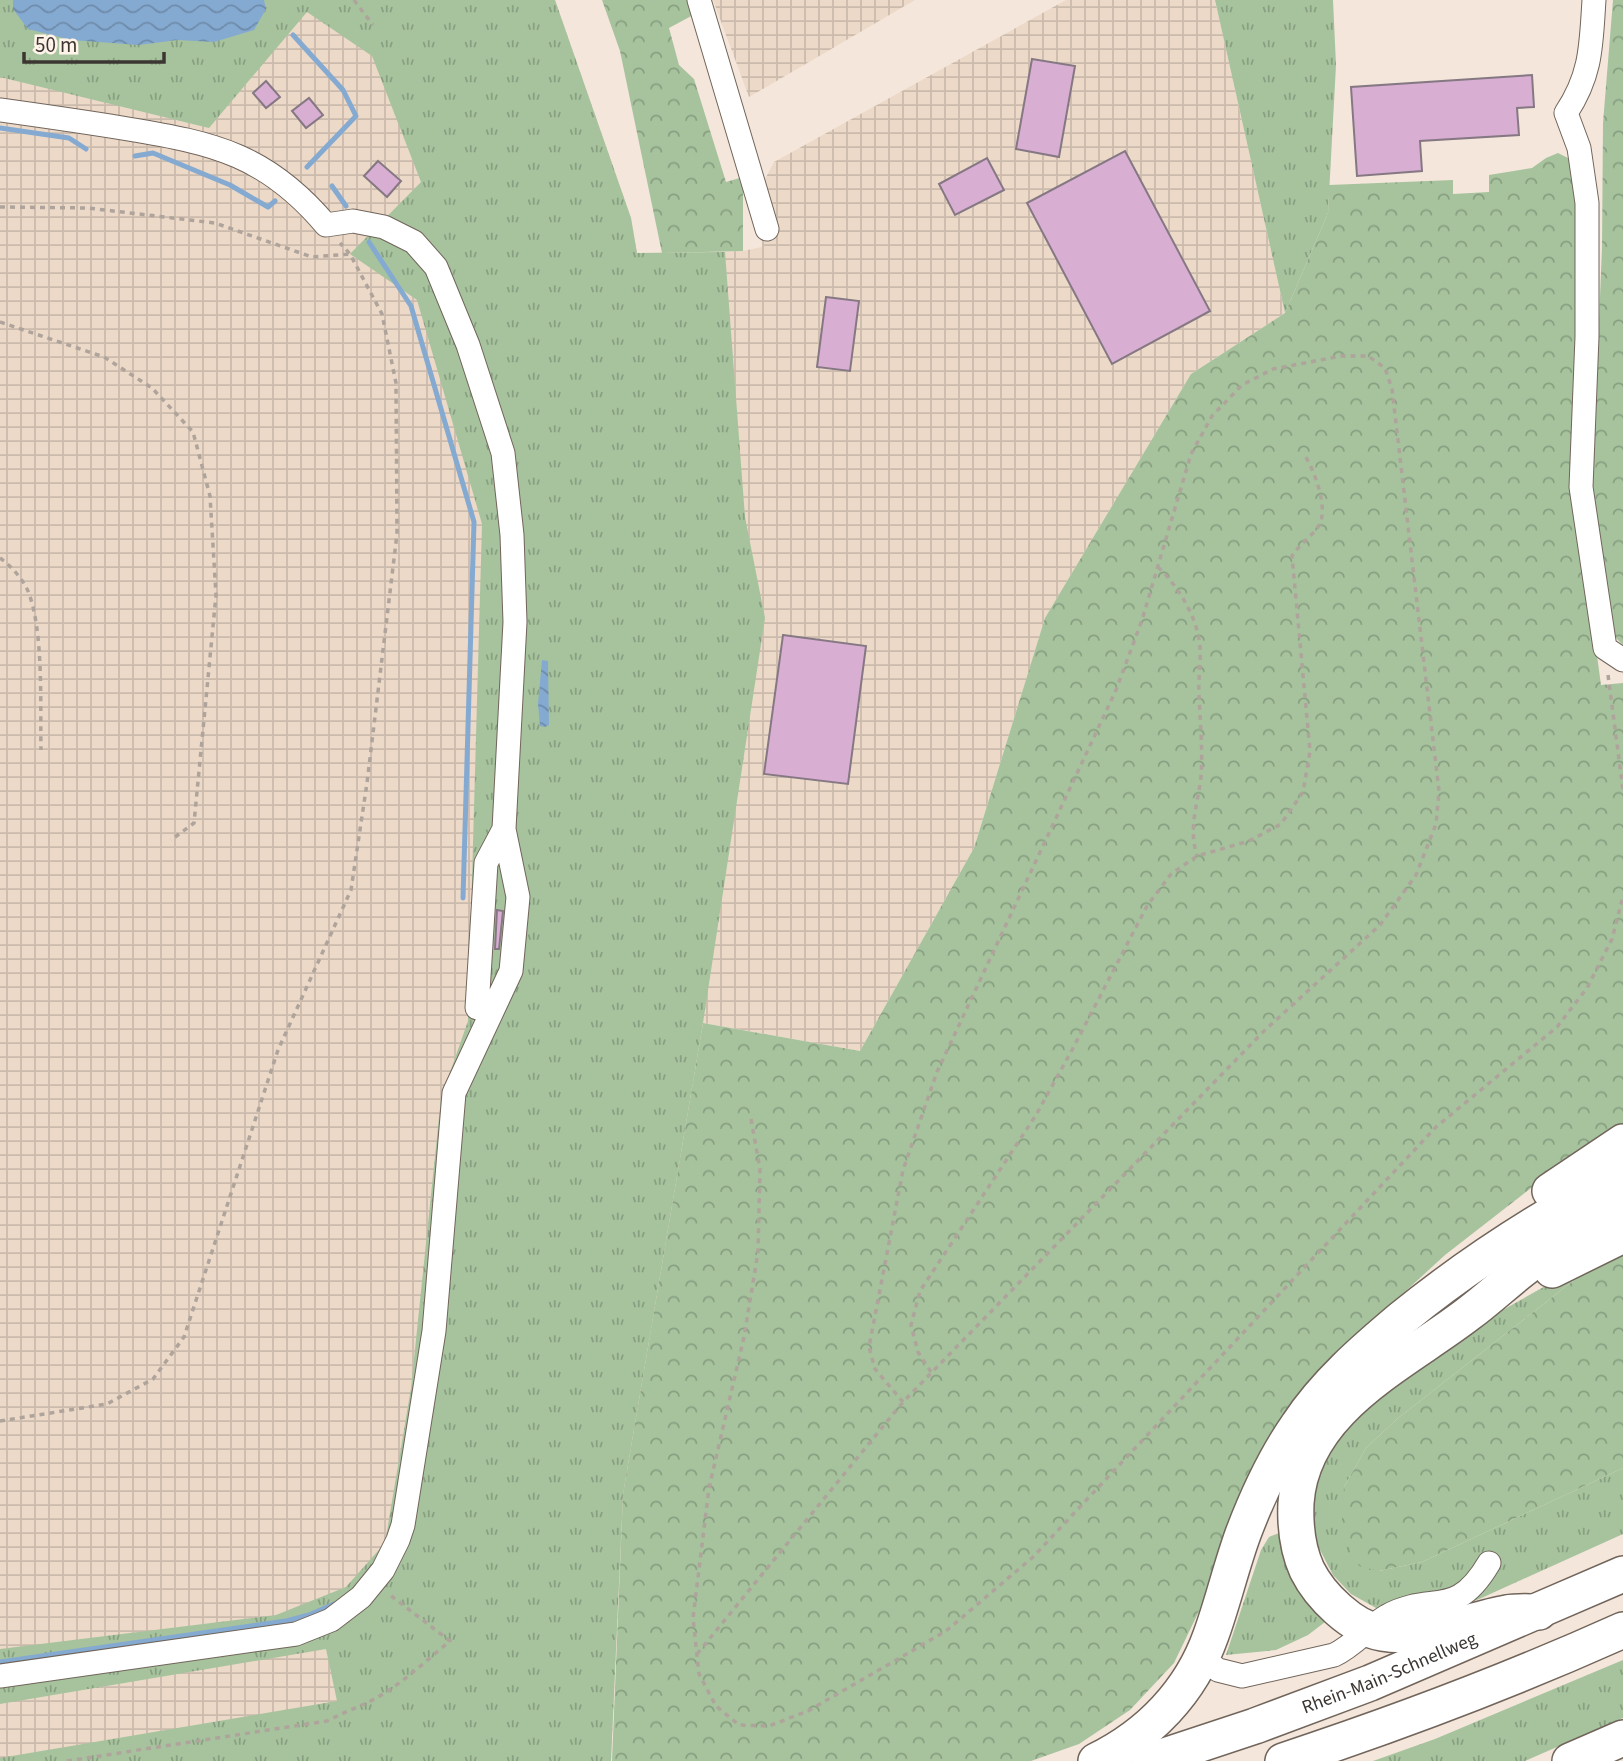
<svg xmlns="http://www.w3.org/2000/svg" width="1623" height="1761" font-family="'Source Sans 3',sans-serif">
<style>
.industrial{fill:url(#industrial-grid)}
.grass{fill:url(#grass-tufts)}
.forest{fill:url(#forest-crowns)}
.water{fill:url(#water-waves)}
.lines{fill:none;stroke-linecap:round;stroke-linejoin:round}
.stream{stroke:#85aad1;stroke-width:5}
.building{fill:#d8aed3;stroke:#857883;stroke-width:2}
.minor-casing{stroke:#71655b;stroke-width:25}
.highway-casing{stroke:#71655b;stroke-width:38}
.path{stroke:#afa49b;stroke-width:3.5;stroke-dasharray:5 5;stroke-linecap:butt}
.minor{stroke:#fff;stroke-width:23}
.highway{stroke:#fff;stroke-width:35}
.labels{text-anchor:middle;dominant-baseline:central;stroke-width:7;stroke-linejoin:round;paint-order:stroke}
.street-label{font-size:19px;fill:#3c3632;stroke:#fff3ea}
</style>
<defs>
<pattern id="industrial-grid" width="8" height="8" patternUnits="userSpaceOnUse" patternTransform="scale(1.75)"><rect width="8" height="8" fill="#ecd9c8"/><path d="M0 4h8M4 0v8" fill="none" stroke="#cbbbac"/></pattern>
<pattern id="grass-tufts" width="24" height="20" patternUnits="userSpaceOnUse" patternTransform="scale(1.75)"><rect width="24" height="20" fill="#a6c39d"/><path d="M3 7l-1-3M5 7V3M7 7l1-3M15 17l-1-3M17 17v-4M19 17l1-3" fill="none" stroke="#889f81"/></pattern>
<pattern id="forest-crowns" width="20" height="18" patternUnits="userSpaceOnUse" patternTransform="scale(1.75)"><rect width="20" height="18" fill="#a6c39d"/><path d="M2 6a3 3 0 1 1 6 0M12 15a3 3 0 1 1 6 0" fill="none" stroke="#889f81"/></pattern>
<pattern id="water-waves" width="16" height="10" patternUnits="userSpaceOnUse" patternTransform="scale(1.75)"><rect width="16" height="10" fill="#85aad1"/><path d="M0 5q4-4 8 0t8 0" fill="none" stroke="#6e8baa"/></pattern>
</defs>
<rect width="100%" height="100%" fill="#f4e6da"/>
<!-- industrial -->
<path class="industrial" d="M 0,0 L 555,0 L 631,218 L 637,254 L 743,251 L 762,247 L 763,183 L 774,162 L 1066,0 L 1215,0 L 1285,313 L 1191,374 L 1045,618 L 974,848 L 860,1051 L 703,1023 L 623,1494 L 611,1761 L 0,1761 Z
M 713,0 L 915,0 L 749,97 Z"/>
<!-- grass -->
<path class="grass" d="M 0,0 L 555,0 L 631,218 L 637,253 L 725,252 L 745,517 L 765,618 L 703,1023 L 623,1494 L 611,1761 L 0,1761 L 0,1758 L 337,1701 L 326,1649 L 0,1704 L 0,1649 L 276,1615 L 346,1587 L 385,1543 L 411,1388 L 441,1098 L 468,1021 L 482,524 L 417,300 L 350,254 L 421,182 L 372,56 L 307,12 L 209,128 L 0,77 Z
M 1215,0 L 1333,0 L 1336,65 L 1328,213 L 1285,313 Z
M 1595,1266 L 1569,1284 L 1397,1419 L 1366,1448 L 1344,1487 L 1379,1571 L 1422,1562 L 1623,1468 L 1623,1534 L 1477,1600 L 1427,1615 L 1406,1615 L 1376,1608 L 1351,1594 L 1333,1575 L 1319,1548 L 1309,1511 L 1315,1477 L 1342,1428 L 1379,1397 L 1485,1320 L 1556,1280 Z
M 1279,1533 C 1291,1565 1300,1598 1325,1622 L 1308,1635 L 1276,1650 L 1226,1655 L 1261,1550 L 1269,1537 Z
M 1623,1660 L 1623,1718 L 1525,1761 L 1373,1761 L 1435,1739 Z"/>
<!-- forest -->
<path class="forest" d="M 602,0 L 689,0 L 695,14 L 669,28 L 679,65 L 694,79 L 726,182 L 743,177 L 743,251 L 662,253 L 620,51 Z
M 1613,0 L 1623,0 L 1623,645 L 1612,634 L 1592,492 L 1602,248 L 1603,123 Z
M 1558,153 L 1568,158 L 1574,173 L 1581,255 L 1580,530 L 1601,685 L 1623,683 L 1623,1125 L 1589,1143 L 1445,1255 L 1360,1333 L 1241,1497 L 1200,1609 L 1174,1663 L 1130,1710 L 1079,1744 L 1031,1761 L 612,1761 L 623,1494 L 703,1023 L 860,1051 L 974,848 L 1045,618 L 1191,374 L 1285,313 L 1328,213 L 1329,185 L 1453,180 L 1453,194 L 1489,192 L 1489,175 L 1532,168 L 1546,158 Z
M 1623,1253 L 1623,1468 L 1422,1562 L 1379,1571 L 1359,1566 L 1351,1552 L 1342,1520 L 1344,1487 L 1366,1448 L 1397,1419 L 1569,1284 L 1595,1266 Z"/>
<!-- water -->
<path class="water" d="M 13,0 L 264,0 L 266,9 L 254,30 L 214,42 L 177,40 L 139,45 L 71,40 L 28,29 L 13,9 Z
M 542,660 L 548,661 L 549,725 L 545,727 L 540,726 L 538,704 Z"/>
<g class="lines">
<!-- stream -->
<path class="stream" d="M 293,35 L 343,90 L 356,116 L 307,167
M 0,128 L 69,138 L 86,149
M 135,156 L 153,153 L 230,185 L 268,207 L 275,201
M 332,186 L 346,206
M 369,242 L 411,306 L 474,522 L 463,898
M 0,1662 L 286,1621 L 309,1615 L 334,1604"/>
</g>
<!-- building -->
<path class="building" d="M 1032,59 L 1075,66 L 1059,157 L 1016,149 Z
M 1532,75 L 1534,107 L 1517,108 L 1519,135 L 1420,141 L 1422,171 L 1357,176 L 1351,87 Z
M 266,81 L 280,97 L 266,108 L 253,93 Z
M 309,98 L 323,115 L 306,128 L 292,111 Z
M 1125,151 L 1210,311 L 1112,364 L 1027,203 Z
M 987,158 L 1004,190 L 955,215 L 939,184 Z
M 378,161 L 401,181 L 387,197 L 364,176 Z
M 826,297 L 859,301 L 850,371 L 817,367 Z
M 783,635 L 866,646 L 848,784 L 764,774 Z
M 497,910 L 503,911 L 499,949 L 495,949 Z"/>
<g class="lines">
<defs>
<path id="minor" d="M 699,0 L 767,229
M 1594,0 C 1591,44 1592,74 1566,113 L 1579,148 L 1587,203 L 1587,337 L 1581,487 L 1605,648 L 1623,660
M 0,110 C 43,116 85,122 128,129 C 214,143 267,155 326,225 L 353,221 L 384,227 L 414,242 L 436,267 L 468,345 L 503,453 L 512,535 L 515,622 L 504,829 L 518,897 L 511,971 L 454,1093 L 434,1331 L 403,1525 L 398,1540 L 383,1570 L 361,1597 L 331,1620 L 296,1634 L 0,1676
M 477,1008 L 486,863 L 504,829
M 1202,1658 L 1218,1670 L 1242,1676 L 1334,1655 C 1355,1645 1368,1627 1387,1616 C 1433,1591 1455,1621 1489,1563"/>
<g id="highway">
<path d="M 1550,1191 L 1623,1142"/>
<path d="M 1552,1270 L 1623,1235"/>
<path d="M 1539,1612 C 1528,1612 1517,1611 1507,1613 C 1467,1620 1424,1641 1382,1633 C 1352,1628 1320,1596 1307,1570 C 1297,1548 1295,1526 1296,1503 C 1302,1409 1403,1364 1468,1314 C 1487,1300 1504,1284 1522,1270 C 1554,1245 1588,1222 1623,1202"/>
<path d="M 1096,1761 C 1149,1735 1191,1692 1211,1635 C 1223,1602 1231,1567 1243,1534 C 1257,1497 1275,1458 1298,1425 C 1325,1384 1363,1351 1401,1319 C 1471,1262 1543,1216 1623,1174"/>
<path id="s1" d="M 1149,1761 L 1255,1726 L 1370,1683 L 1623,1574"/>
<path d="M 1283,1761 C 1398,1723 1512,1680 1623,1630"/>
<path d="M 1570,1761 L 1623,1738"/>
</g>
</defs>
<!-- minor casing -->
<use href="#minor" class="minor-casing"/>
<!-- highway casing -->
<use href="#highway" class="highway-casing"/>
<!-- path -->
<path class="path" d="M 354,0 L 373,25
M 0,207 L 88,208 L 215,223 L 312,257 L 350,254
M 0,322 L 104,357 L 152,388 L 193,432 L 210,496 L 216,595 L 194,823 L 171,840
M 0,558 C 11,566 22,578 28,591 C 44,631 40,706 41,750
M 1158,567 C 1178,586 1198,618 1200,647 C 1201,663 1198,679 1199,695 C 1200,722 1203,749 1201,776 C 1198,805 1188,826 1197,856
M 1608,675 L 1623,790
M 751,1119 L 760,1169 L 758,1252 L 744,1337 L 709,1488 L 693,1618 L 699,1674 L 716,1706 L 739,1725 L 769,1726 L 808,1711 L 946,1631 L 1033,1557 L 1436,1127 L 1557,1027 L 1587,988 L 1612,939 L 1623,896
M 931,1372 L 918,1352 L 911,1325 L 920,1291 L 1036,1115 L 1072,1050 L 1147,906 L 1171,874 L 1197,856 L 1249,841 L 1281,824 L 1303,792 L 1310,751 L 1292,556 C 1299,545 1310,538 1318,527 C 1330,511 1314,469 1304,454
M 0,1421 L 107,1404 L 153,1379 L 184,1337 L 278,1050 L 351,890 L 367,783 L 397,534 L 396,383 L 382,314 L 350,254 L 340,243
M 697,1654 L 903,1402 L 1264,1031 L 1380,925 L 1416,875 L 1436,824 L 1439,791 L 1392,389 L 1385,368 L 1368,356 L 1341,356 L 1273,369 L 1242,385 L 1212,416 L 1191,454 L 1142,620 L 1116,690 L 937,1072 L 903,1170 L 869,1347 L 875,1369 L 903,1402
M 67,1761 L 327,1721 C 339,1715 350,1710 362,1705 C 395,1691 423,1663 450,1641 L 390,1595"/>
<!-- minor -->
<use href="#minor" class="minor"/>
<!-- highway -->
<use href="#highway" class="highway"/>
</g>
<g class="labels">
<!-- street labels -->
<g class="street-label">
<text stroke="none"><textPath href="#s1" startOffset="256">Rhein-Main-Schnellweg</textPath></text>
</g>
</g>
<!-- scale -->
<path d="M24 52v10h140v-10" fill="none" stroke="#3c3632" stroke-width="3.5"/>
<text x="35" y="52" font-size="21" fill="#3c3632" stroke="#fff3ea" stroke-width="5" paint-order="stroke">50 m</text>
</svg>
